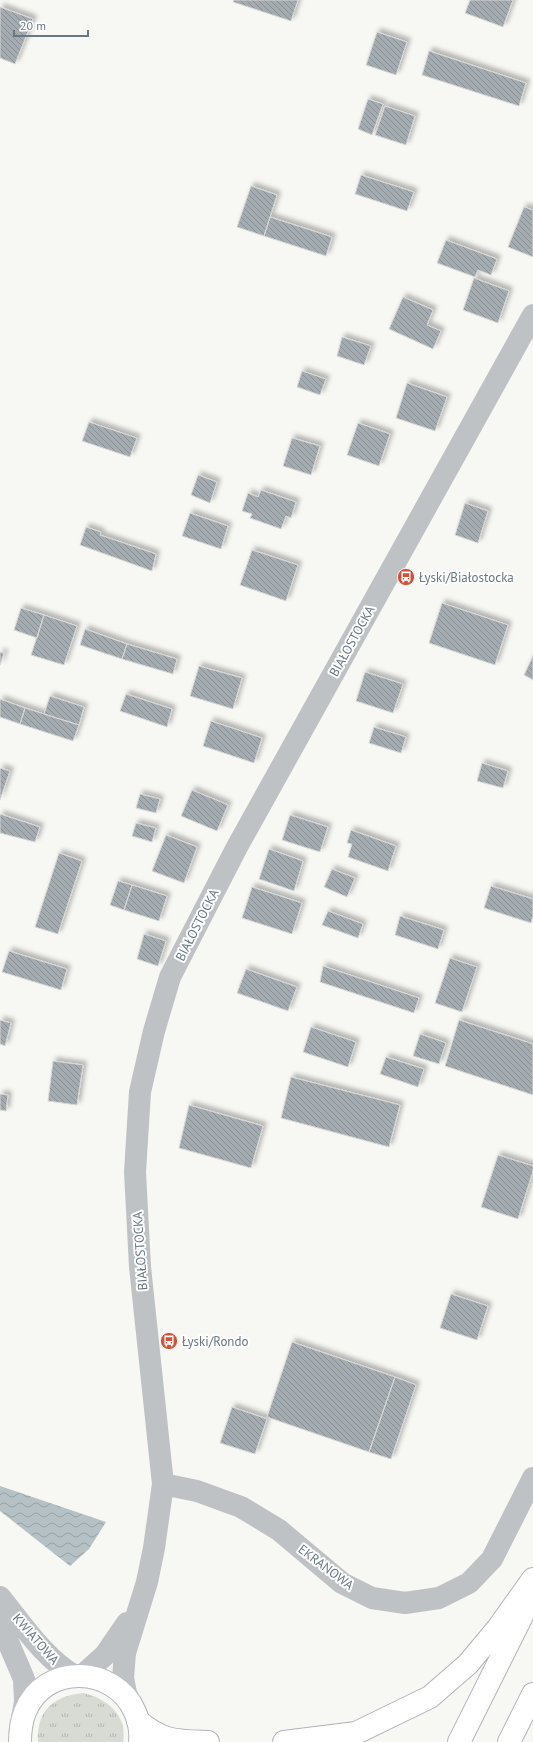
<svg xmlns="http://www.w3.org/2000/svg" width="533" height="1742" font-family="'PT Sans',sans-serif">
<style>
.grass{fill:url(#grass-tufts)}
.water{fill:url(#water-waves)}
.building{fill:url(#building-back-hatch);stroke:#d8d8d7;filter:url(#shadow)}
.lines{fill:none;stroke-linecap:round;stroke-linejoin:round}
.secondary-casing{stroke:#b1b6ba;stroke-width:24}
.highway-casing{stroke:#b0b4b7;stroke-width:24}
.street{stroke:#bec2c5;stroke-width:22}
.secondary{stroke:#fff;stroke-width:22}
.highway{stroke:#fff;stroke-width:22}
.labels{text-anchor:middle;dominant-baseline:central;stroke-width:4;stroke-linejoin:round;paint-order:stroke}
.poi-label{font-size:13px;fill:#697982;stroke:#fff;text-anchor:start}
.street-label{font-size:13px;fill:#697982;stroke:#fff}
</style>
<defs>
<pattern id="grass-tufts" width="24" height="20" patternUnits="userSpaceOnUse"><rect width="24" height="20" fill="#d7dbd4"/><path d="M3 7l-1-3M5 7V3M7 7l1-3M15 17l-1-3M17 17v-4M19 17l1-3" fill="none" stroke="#b2b6b1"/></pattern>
<pattern id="water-waves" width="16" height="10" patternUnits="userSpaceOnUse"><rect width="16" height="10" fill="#b5c1c4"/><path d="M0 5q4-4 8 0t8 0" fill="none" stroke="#97a2a5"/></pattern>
<pattern id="building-back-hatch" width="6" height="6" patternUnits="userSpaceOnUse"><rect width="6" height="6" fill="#a4acb1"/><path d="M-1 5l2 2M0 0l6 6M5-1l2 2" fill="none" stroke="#8a9195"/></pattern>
<filter id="shadow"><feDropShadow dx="3.5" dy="-3.5" stdDeviation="2" flood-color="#0004"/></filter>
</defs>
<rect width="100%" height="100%" fill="#f7f7f4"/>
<!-- grass -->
<path class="grass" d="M 83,1693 C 106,1698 128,1715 123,1742 L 38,1742 C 36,1711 53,1696 83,1693 Z"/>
<!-- water -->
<path class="water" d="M 0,1486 L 106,1522 L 89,1549 L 70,1566 L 0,1511 Z"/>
<!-- building -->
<path class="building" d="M 234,0 L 298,0 L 291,21 L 233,2 Z
M 470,0 L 513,0 L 503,27 L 465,13 Z
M 0,7 L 33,19 L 15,64 L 0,58 Z
M 377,32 L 407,42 L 396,75 L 366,65 Z
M 429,51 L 526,83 L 519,106 L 422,75 Z
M 368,99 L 383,104 L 372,135 L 358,129 Z
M 385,106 L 415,116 L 406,145 L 375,135 Z
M 361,175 L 414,192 L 407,211 L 355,194 Z
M 251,186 L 277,195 L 264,236 L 237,227 Z
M 524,207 L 533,210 L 533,257 L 508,247 Z
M 270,217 L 332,237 L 326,256 L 264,236 Z
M 446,240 L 497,259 L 491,275 L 478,270 L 475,277 L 437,263 Z
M 474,278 L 509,291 L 498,323 L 463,310 Z
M 403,297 L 433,310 L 427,325 L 441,331 L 433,349 L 389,329 Z
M 342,337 L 371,346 L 364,365 L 337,356 Z
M 302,371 L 326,379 L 320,395 L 297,387 Z
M 407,383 L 447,397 L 435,431 L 396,418 Z
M 89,422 L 137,438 L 130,457 L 82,441 Z
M 358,423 L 390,434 L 379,466 L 347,455 Z
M 292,438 L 320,446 L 311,475 L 283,466 Z
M 198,475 L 217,482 L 210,503 L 191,495 Z
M 261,490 L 296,502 L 291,518 L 286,516 L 281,529 L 250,518 L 252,514 L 242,511 L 248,493 L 258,497 Z
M 465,503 L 488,511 L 478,543 L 455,535 Z
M 190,513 L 228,526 L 221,549 L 182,536 Z
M 86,527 L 101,532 L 100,535 L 156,554 L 152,571 L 80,545 Z
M 252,550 L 298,565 L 286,601 L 240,585 Z
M 442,603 L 508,625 L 495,665 L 429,643 Z
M 21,608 L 44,615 L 37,638 L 14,630 Z
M 44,615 L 77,626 L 64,665 L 31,655 Z
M 85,629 L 127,644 L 122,659 L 80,645 Z
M 127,644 L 177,659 L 173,674 L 122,659 Z
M 0,652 L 4,653 L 0,665 Z
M 533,656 L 533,680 L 524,675 Z
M 199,666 L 242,678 L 233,709 L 190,696 Z
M 365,672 L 403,684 L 393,713 L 356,701 Z
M 126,694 L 172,709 L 167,727 L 120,711 Z
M 50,696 L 84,707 L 79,725 L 44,714 Z
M 0,699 L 25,708 L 20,724 L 0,717 Z
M 25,708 L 79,725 L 73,741 L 20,724 Z
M 211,721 L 262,738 L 254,763 L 203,746 Z
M 374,727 L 406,737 L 401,753 L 369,743 Z
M 482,763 L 508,771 L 503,788 L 477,781 Z
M 0,768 L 10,771 L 0,800 Z
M 192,790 L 228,805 L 217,831 L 181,816 Z
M 140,794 L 160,799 L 156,813 L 136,808 Z
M 0,814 L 40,827 L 35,842 L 0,833 Z
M 290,815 L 328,827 L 320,852 L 282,840 Z
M 136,823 L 156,828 L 152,842 L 132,836 Z
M 351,830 L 396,846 L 388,871 L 348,857 L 352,844 L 347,843 Z
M 166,835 L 197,847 L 184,883 L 152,871 Z
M 269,849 L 303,861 L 294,891 L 259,879 Z
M 59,853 L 82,861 L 58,934 L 35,927 Z
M 332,869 L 355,878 L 347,897 L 324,887 Z
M 118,881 L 132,885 L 124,910 L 110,905 Z
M 132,885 L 167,896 L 159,921 L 124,910 Z
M 491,886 L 533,899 L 533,916 L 531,923 L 484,908 Z
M 252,887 L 302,903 L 292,934 L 242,918 Z
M 328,911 L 363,924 L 358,938 L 322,925 Z
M 400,916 L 444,930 L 438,949 L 395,935 Z
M 144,934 L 166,941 L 158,966 L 137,959 Z
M 9,951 L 67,969 L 61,990 L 2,972 Z
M 450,958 L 477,967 L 462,1012 L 435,1003 Z
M 323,966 L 419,998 L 414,1013 L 320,982 Z
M 246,969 L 297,987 L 288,1011 L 237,993 Z
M 0,1020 L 11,1023 L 5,1046 L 0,1044 Z
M 459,1020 L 533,1044 L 533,1095 L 445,1066 Z
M 311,1027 L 356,1042 L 348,1067 L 303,1052 Z
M 420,1034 L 446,1043 L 439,1064 L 413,1056 Z
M 386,1057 L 424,1069 L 418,1087 L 380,1074 Z
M 53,1061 L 83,1065 L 77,1105 L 48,1101 Z
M 291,1077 L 400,1105 L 389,1147 L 281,1118 Z
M 0,1094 L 8,1095 L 6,1111 L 0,1110 Z
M 189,1105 L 263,1126 L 251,1168 L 179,1148 Z
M 498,1155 L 533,1166 L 533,1171 L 518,1219 L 481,1207 Z
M 451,1294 L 488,1306 L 477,1340 L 440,1328 Z
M 292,1342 L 395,1377 L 369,1452 L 267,1417 Z
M 395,1377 L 416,1385 L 391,1459 L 369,1452 Z
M 232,1407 L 267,1419 L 255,1454 L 220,1443 Z"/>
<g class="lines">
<defs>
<path id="secondary" d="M 20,1742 C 20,1732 21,1722 25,1712 C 44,1663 115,1665 135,1712 C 139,1721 141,1732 140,1742"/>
<path id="highway" d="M 138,1721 C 163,1742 177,1741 208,1742
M 284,1742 L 356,1733 L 430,1697 L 468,1664 L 498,1628 L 533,1579
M 459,1742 L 527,1606
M 509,1742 L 533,1694"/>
</defs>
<!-- secondary casing -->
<use href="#secondary" class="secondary-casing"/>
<!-- highway casing -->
<use href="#highway" class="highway-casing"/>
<!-- street -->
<path class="street" d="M 163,1484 L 197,1491 L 241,1507 L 279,1530 L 342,1583 L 372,1598 L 405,1603 L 439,1598 L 469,1583 L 492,1559 L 533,1478
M 0,1597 C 22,1624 44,1658 75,1676
M 0,1623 L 24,1679 L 25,1702 L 22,1718
M 83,1675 L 105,1655 L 127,1623
M 131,1704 L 126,1693 L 123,1678 L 125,1653 L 147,1582 L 154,1548 L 163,1484 L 140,1267 L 135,1172 L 140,1092 L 154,1031 L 170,977 L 237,847 L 533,315"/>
<!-- secondary -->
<use href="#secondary" class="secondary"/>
<!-- highway -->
<use href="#highway" class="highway"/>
</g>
<!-- icons -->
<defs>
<symbol id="bus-disc" viewBox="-11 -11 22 22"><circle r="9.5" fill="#d25239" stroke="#fff"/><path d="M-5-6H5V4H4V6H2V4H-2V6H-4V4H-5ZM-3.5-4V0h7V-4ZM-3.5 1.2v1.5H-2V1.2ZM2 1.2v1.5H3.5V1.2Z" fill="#fff"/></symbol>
</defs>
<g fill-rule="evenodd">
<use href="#bus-disc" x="396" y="567" width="20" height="20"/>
<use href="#bus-disc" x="159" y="1331" width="20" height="20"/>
</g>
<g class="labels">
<!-- poi labels -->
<g class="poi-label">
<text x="419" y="577">Łyski/Białostocka</text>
<text x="182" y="1341">Łyski/Rondo</text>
</g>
<!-- street labels -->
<g class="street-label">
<text transform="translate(352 641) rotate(-61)">BIAŁOSTOCKA</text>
<text transform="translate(197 925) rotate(-63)">BIAŁOSTOCKA</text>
<text transform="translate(140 1251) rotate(-94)">BIAŁOSTOCKA</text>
<text transform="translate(326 1567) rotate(37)">EKRANOWA</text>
<text transform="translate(36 1639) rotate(49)">KWIATOWA</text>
</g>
</g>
<!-- scale -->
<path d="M14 30v6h74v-6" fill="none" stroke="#697982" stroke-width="2"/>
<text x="20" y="30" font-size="12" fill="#697982" stroke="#ffffff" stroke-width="3" paint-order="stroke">20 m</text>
</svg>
